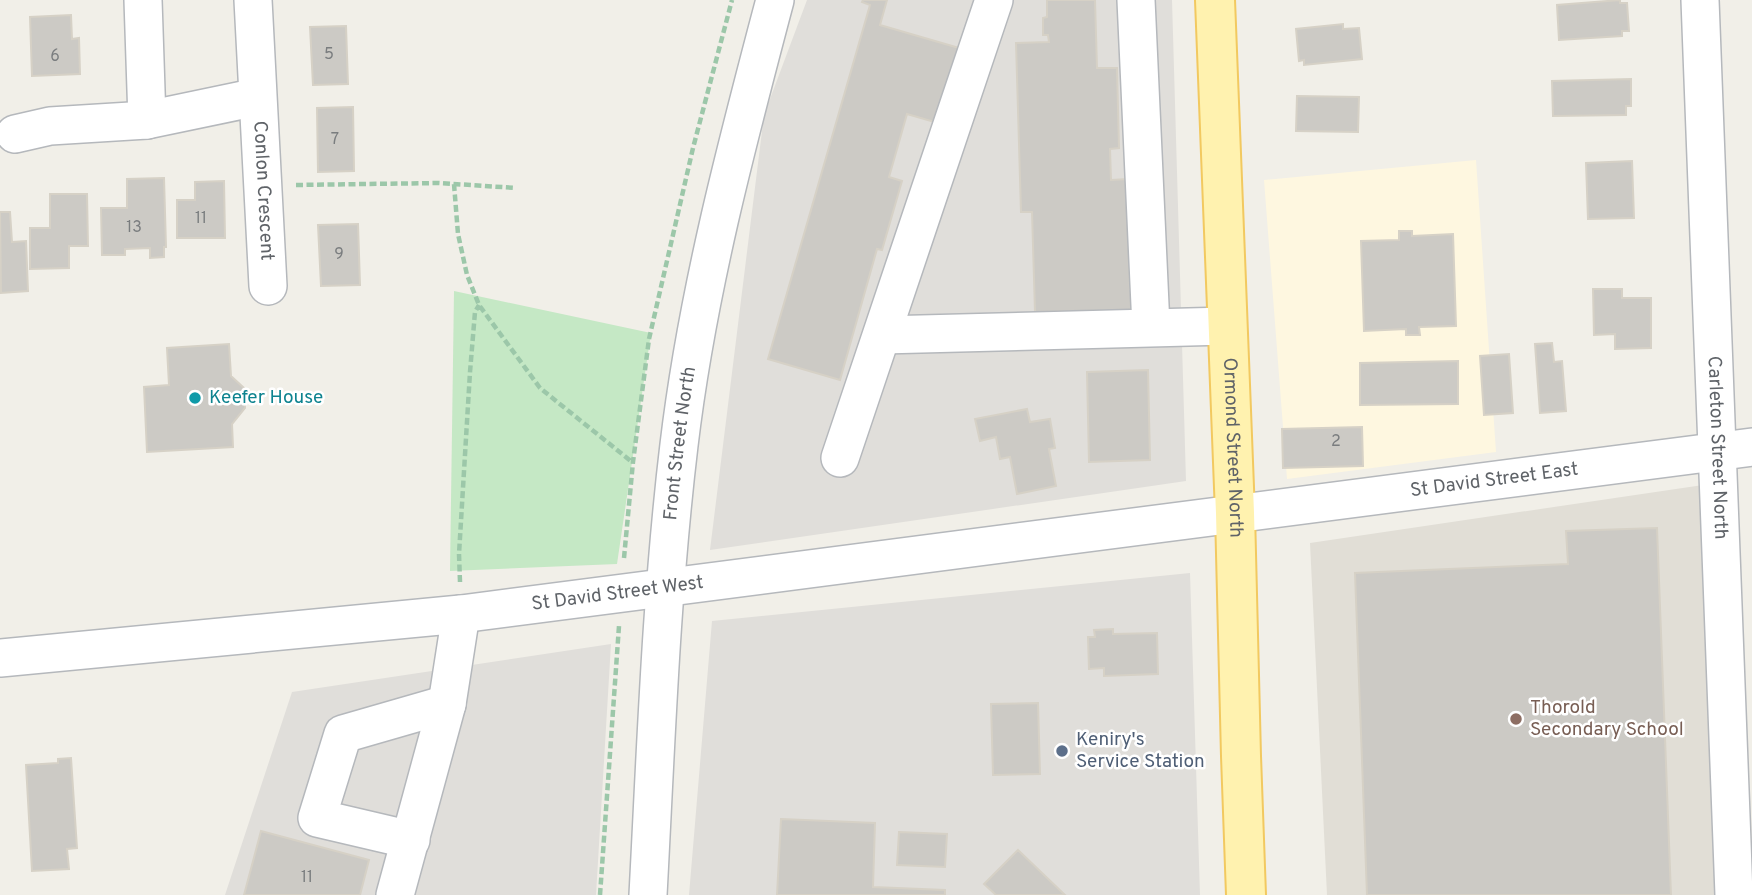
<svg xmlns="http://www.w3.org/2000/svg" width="1752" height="895" font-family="Overpass,sans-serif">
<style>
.commercial{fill:#fef7e0}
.industrial{fill:#e0deda}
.education{fill:#e1ded6}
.green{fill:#c5e8c5}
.building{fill:#cccac5;stroke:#d6d1c6;stroke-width:2}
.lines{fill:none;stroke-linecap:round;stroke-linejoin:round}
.minor-casing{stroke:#b5b8bc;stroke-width:40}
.major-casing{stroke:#f2c960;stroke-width:42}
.path{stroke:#9cc7a9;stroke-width:4.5;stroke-dasharray:7 3.5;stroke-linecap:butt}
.minor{stroke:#fff;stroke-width:37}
.major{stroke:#fff2af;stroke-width:38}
.culture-dot{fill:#0f9aa8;stroke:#fff;stroke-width:2.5}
.education-dot{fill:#8d6e63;stroke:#fff;stroke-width:2.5}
.service-dot{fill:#5c6f8a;stroke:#fff;stroke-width:2.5}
.labels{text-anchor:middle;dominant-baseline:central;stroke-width:5;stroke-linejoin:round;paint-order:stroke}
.number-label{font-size:16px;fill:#7a7d7f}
.street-label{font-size:19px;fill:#5f6368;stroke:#fff}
.culture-label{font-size:19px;fill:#0d838f;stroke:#fff;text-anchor:start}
.education-label{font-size:19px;fill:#785e54;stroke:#fff;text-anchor:start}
.service-label{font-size:19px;fill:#4e5e75;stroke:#fff;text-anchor:start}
</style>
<rect width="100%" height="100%" fill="#f1efe8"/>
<!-- commercial -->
<path class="commercial" d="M 1476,160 L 1496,452 L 1287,479 L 1264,180 Z"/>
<!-- industrial -->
<path class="industrial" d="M 807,0 L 1172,0 L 1186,481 L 710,550 L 764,115 Z
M 1190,573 L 1200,895 L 689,895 L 712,621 Z
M 611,644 L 596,895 L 225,895 L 292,692 Z"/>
<!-- education -->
<path class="education" d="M 1703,485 L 1720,895 L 1327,895 L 1310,543 Z"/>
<!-- green -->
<path class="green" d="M 454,291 L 651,333 L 617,564 L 450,571 Z"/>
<!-- building -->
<path class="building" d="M 863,0 L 887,0 L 880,25 L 959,48 L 938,123 L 907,114 L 889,177 L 902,181 L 882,250 L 877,249 L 840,380 L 768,359 L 870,5 L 862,2 Z
M 1047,0 L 1095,0 L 1097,68 L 1117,68 L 1119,148 L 1110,149 L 1111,180 L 1127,179 L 1130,289 L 1137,289 L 1137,301 L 1131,301 L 1131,310 L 1035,312 L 1032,212 L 1021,212 L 1016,43 L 1049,42 L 1048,35 L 1043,35 L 1043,18 L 1047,17 Z
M 1620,0 L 1620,3 L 1627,3 L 1629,31 L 1622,31 L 1622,36 L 1559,40 L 1557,5 Z
M 71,15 L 72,39 L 79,38 L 80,74 L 32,76 L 30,17 Z
M 1343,24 L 1343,29 L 1359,28 L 1362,59 L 1304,65 L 1304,60 L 1299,61 L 1296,29 Z
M 346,26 L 348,84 L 313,85 L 310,27 Z
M 1631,79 L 1631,106 L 1626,106 L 1626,115 L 1553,116 L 1552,81 Z
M 1297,96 L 1359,97 L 1358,132 L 1296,131 Z
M 353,107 L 354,171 L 318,172 L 317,108 Z
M 1632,161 L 1634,218 L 1588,219 L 1586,163 Z
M 164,178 L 166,247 L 164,247 L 164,257 L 150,258 L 150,248 L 125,249 L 125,255 L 102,255 L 101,208 L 127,208 L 127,179 Z
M 224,181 L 225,238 L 177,238 L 177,200 L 195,200 L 195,182 Z
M 50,194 L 87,194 L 88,246 L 69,246 L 69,268 L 30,269 L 30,228 L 50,228 Z
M 0,212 L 10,212 L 12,242 L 26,241 L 28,291 L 1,293 Z
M 358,224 L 360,285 L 321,286 L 318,225 Z
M 1399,231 L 1412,231 L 1412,236 L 1453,234 L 1456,326 L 1419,327 L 1420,335 L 1406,335 L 1406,329 L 1364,331 L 1361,241 L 1399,240 Z
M 1593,289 L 1622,289 L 1622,298 L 1651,298 L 1651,348 L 1615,349 L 1615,334 L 1594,335 Z
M 1552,343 L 1554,362 L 1562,361 L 1566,411 L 1540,413 L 1535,344 Z
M 229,344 L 231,376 L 244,388 L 245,408 L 232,424 L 233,447 L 147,452 L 144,387 L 169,385 L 167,348 Z
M 1509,354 L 1513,413 L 1484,415 L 1480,356 Z
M 1458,361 L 1458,404 L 1360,405 L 1360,363 Z
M 1148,370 L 1150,460 L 1089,462 L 1087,372 Z
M 1027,409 L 1030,422 L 1050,419 L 1055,448 L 1049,449 L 1056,486 L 1017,494 L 1010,457 L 1000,459 L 996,437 L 980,441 L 975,419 Z
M 1362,427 L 1363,466 L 1283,468 L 1282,429 Z
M 1657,528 L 1671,895 L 1367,895 L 1355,573 L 1568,564 L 1566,531 Z
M 1113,629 L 1113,634 L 1157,633 L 1158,674 L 1104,676 L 1104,668 L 1089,669 L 1088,637 L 1095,637 L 1094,630 Z
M 1038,703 L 1040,774 L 993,775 L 991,704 Z
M 71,758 L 77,848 L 67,849 L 69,869 L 32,871 L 26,765 L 58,763 L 58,759 Z
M 781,819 L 875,823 L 873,887 L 945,890 L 945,895 L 777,895 Z
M 261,831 L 369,860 L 360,895 L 244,895 Z
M 899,832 L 947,834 L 945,867 L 897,865 Z
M 1018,850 L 1065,895 L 996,895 L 984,884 Z"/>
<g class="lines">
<defs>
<g id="minor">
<path d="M 143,0 L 147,120"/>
<path id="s1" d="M 253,0 L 268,286"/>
<path d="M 1136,0 L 1151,327"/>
<path id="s2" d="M 1700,0 L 1734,895"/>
<path d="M 15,134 L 50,126 L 147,120 L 257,97"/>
<path d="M 882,335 L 1227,326"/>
<path d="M 840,458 L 994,0"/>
<path id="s3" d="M 0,658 L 461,614 L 1752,447"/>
<path d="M 411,840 L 317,818 L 343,734 L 447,704"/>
<path d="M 395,895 L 447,704 L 461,614"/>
<path id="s4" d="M 648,895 C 656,745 661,595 679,445 C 697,294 736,147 775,0"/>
</g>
<g id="major">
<path id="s5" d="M 1215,0 L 1235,513 L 1241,756 L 1246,895"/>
</g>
</defs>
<!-- minor casing -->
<use href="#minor" class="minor-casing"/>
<!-- major casing -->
<use href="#major" class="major-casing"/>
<!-- path -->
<path class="path" d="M 454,184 L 458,234 L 467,275 L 479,305 L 540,388 L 632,462
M 296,185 L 439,183 L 516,188
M 624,558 L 633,462 L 649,339 L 693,148 L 732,0
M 460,582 L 459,554 L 470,372 L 475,312 L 479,305
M 600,895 L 619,626"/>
<!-- minor -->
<use href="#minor" class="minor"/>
<!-- major -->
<use href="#major" class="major"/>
</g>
<!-- markers -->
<circle class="culture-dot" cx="195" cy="398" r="7"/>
<circle class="education-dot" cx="1516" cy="719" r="7"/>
<circle class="service-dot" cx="1062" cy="751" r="7"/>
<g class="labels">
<!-- number labels -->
<g class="number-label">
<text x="329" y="55">5</text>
<text x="55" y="57">6</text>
<text x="335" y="140">7</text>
<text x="201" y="219">11</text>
<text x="134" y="228">13</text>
<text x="339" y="255">9</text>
<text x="1336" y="442">2</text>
<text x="307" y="878">11</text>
</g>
<!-- street labels -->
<g class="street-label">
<text stroke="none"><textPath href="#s1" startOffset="191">Conlon Crescent</textPath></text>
<text stroke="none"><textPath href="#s4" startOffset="453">Front Street North</textPath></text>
<text stroke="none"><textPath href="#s5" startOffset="448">Ormond Street North</textPath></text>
<text stroke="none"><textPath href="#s2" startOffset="448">Carleton Street North</textPath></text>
<text stroke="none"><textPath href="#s3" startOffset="1505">St David Street East</textPath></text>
<text stroke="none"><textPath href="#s3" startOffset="621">St David Street West</textPath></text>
</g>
<!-- culture labels -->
<g class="culture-label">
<text x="209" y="398">Keefer House</text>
</g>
<!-- education labels -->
<g class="education-label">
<text x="1530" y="708">Thorold<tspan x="1530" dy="22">Secondary School</tspan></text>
</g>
<!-- service labels -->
<g class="service-label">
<text x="1076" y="740">Keniry's<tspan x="1076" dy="22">Service Station</tspan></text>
</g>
</g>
</svg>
